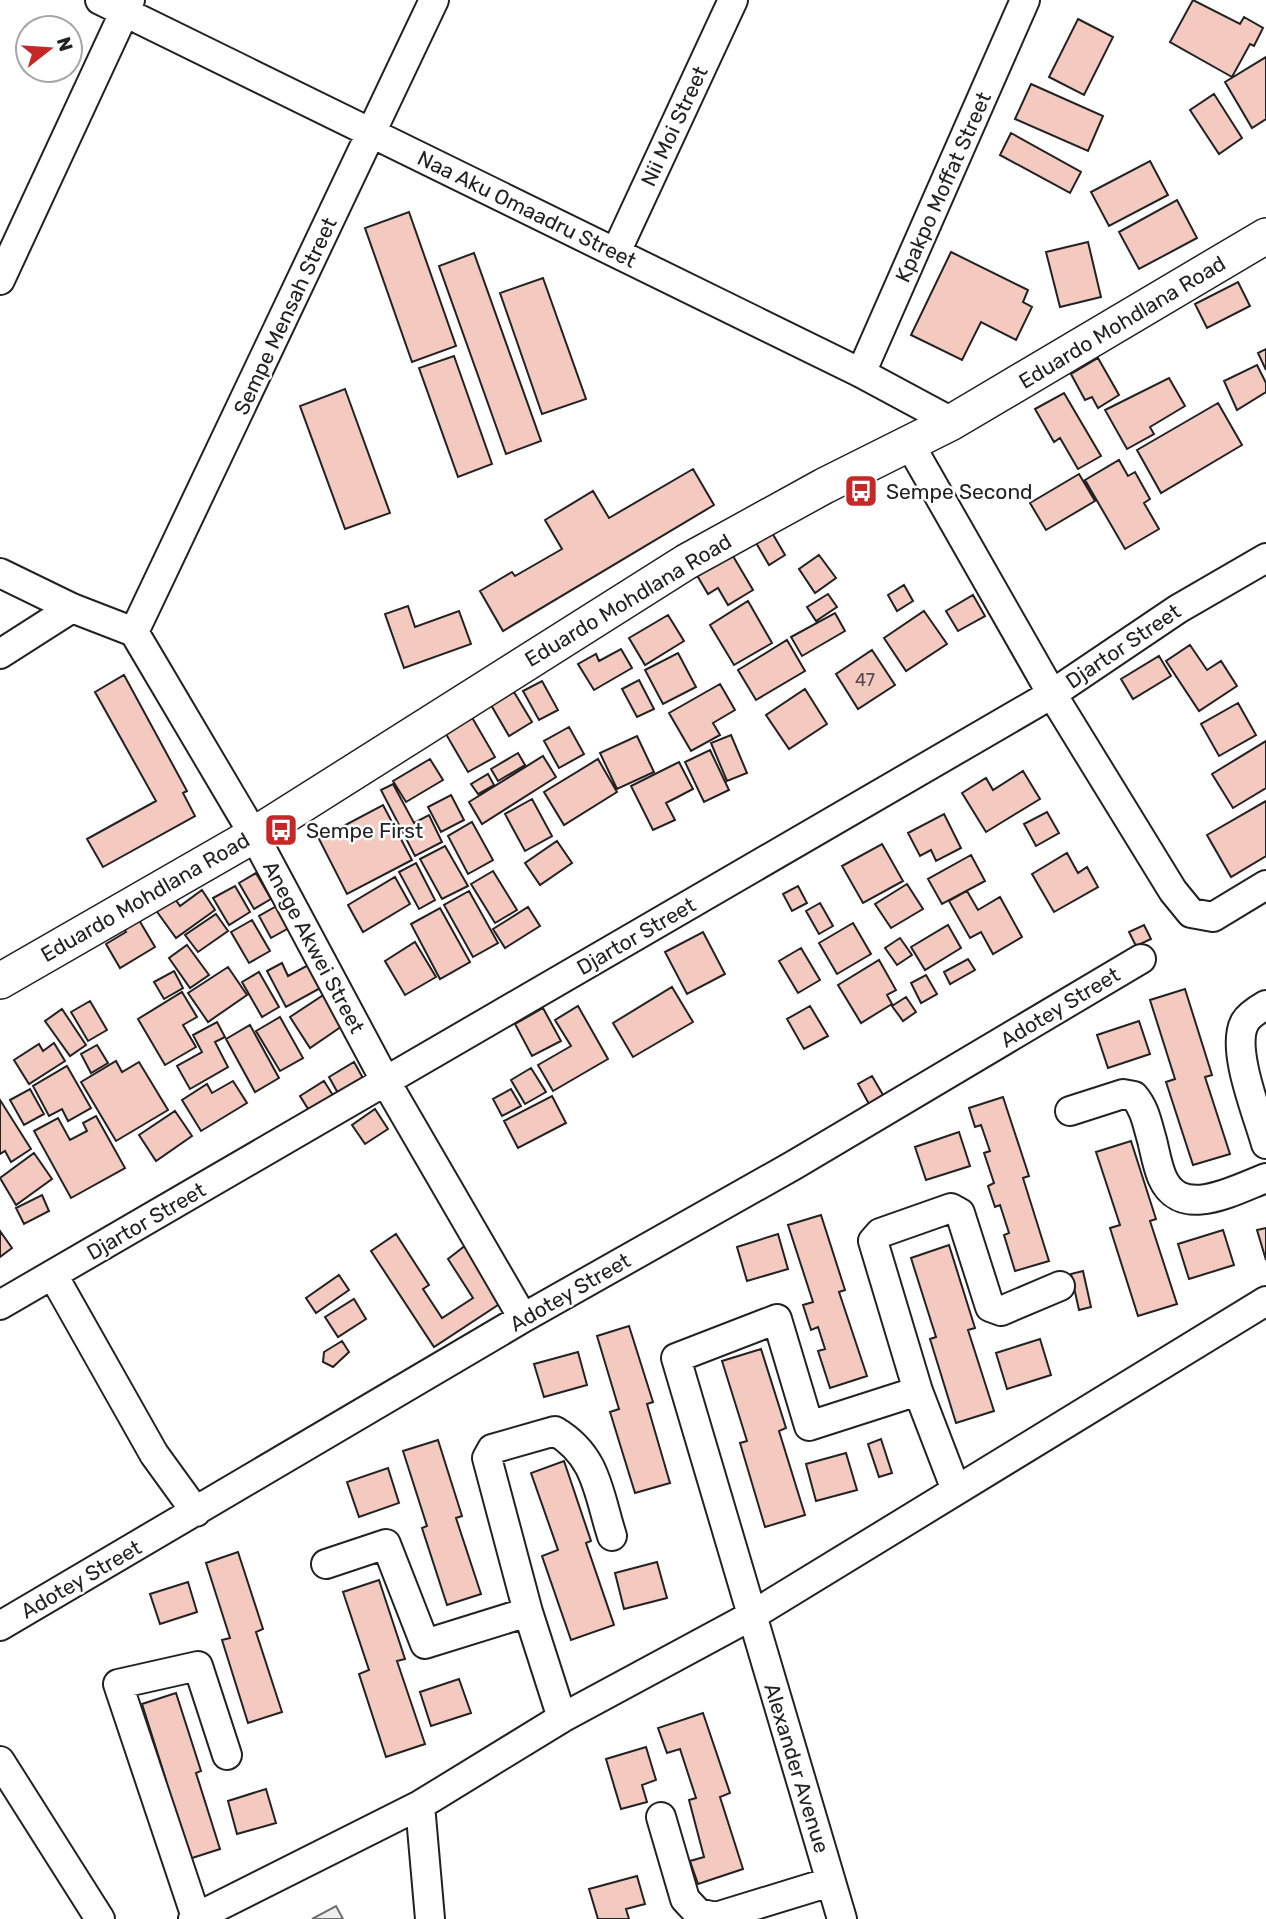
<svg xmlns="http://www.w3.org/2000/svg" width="1266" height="1919" font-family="Rubik,sans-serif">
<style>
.green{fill:#eee;stroke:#6f6f6f;stroke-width:2}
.building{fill:#f3c9c0;stroke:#222;stroke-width:2}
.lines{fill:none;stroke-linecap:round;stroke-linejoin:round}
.minor-casing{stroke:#222;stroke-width:32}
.major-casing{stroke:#222;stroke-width:38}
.minor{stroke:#fff;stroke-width:28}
.major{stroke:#fff;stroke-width:35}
.labels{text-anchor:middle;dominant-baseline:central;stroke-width:5;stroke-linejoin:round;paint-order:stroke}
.number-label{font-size:18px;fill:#564c4a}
.street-label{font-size:21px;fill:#222;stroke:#fff}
.poi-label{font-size:21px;fill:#222;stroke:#fff;text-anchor:start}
</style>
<rect width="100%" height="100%" fill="#fff"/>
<!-- green -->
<path class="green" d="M 336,1906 L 343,1919 L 312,1919 Z"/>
<!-- building -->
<path class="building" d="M 1193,0 L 1240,24 L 1244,17 L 1263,28 L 1254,46 L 1250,44 L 1232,77 L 1170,42 Z
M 1078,19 L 1113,37 L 1084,95 L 1049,77 Z
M 1266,57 L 1266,119 L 1252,128 L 1225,82 Z
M 1031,84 L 1103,116 L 1088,151 L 1015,119 Z
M 1214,94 L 1242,138 L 1219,154 L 1190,110 Z
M 1011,133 L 1081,172 L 1070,193 L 1000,155 Z
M 1150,161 L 1168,195 L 1109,226 L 1091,192 Z
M 1177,200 L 1197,238 L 1139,269 L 1119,232 Z
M 409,212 L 456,346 L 412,362 L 365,228 Z
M 1088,242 L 1101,297 L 1060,307 L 1046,252 Z
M 951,252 L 1028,290 L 1023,302 L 1032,307 L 1016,340 L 981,322 L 962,360 L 911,335 Z
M 474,253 L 541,441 L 506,454 L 439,266 Z
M 543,278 L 586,399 L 542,414 L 500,293 Z
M 1238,282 L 1250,306 L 1207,328 L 1195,304 Z
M 1266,349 L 1266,370 L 1258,353 Z
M 454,356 L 492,464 L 458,477 L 419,368 Z
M 1098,358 L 1119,395 L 1098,408 L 1092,397 L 1085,400 L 1071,374 Z
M 1257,365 L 1266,383 L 1266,392 L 1237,410 L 1224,381 Z
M 1169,378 L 1185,406 L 1150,427 L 1154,434 L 1127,449 L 1105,410 Z
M 345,389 L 390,513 L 345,529 L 300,406 Z
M 1064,393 L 1101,456 L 1078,469 L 1060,438 L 1054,442 L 1035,409 Z
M 1218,403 L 1242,445 L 1161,493 L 1137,450 Z
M 1119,460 L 1128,476 L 1135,472 L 1150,499 L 1144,503 L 1159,529 L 1125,549 L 1085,480 Z
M 693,469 L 714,505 L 503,631 L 480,591 L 512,572 L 515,576 L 562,549 L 545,520 L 593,491 L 609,518 Z
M 1079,474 L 1095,501 L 1046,530 L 1030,503 Z
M 771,531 L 785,555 L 769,565 L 755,541 Z
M 730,551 L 753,590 L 728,605 L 718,588 L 708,594 L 695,572 Z
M 819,555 L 836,578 L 815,593 L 799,569 Z
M 904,585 L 913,601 L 897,611 L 888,595 Z
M 828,594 L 837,607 L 816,621 L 807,607 Z
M 973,595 L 985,616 L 958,631 L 946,611 Z
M 748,601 L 772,643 L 734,665 L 710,625 Z
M 408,606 L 415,627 L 459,611 L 471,644 L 404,668 L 385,614 Z
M 924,611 L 947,644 L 906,671 L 884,638 Z
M 835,613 L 845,631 L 802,656 L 791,637 Z
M 668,615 L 684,641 L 645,665 L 629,638 Z
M 787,640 L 805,671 L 756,700 L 738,670 Z
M 1190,645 L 1207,670 L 1221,661 L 1237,686 L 1199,711 L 1166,661 Z
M 621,649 L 632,668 L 594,690 L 578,664 L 596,654 L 599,661 Z
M 872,650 L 895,685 L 858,709 L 836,674 Z
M 678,653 L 696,687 L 663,704 L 645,670 Z
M 1159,656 L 1171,676 L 1133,699 L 1121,679 Z
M 124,675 L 187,791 L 183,793 L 195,816 L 103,867 L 87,839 L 156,801 L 95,692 Z
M 639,680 L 654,709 L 637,717 L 622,689 Z
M 542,681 L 558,710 L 539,720 L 523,691 Z
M 720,684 L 735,710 L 713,723 L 720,735 L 691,751 L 669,713 Z
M 805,689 L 827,724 L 789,749 L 766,715 Z
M 514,692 L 532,722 L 509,736 L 491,705 Z
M 1238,703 L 1256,735 L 1219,756 L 1201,724 Z
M 470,714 L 495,757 L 468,772 L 443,729 Z
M 569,727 L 584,754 L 559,768 L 544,741 Z
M 731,735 L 747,773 L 727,781 L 711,743 Z
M 637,736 L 654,772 L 617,789 L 600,753 Z
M 1266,741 L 1266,788 L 1233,808 L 1212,774 Z
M 710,750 L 729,790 L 704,802 L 685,762 Z
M 518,753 L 525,765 L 498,781 L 491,769 Z
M 543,756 L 556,777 L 482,824 L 469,802 Z
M 430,759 L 443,780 L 406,802 L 393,781 Z
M 598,759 L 617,792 L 564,825 L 544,792 Z
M 679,762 L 693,789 L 666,803 L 675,820 L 653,830 L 631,786 Z
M 1023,771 L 1040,799 L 986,832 L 962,793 L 986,778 L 993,790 Z
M 488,774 L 494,785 L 478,794 L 471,784 Z
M 393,784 L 414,823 L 429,815 L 442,842 L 415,856 L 381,790 Z
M 451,795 L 464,820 L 441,832 L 428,807 Z
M 532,799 L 552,836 L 525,851 L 505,814 Z
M 1266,801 L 1266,856 L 1231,877 L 1207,835 Z
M 383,805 L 412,860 L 347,894 L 319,839 Z
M 1047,812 L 1059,833 L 1036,846 L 1024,824 Z
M 944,814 L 961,848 L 936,861 L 931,850 L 920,856 L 908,833 Z
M 472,822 L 493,860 L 468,874 L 448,836 Z
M 557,841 L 572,863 L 540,885 L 525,863 Z
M 882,844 L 903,881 L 863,903 L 842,866 Z
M 445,846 L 468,886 L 442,899 L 420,859 Z
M 1067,853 L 1078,873 L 1087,867 L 1098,887 L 1054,912 L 1032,874 Z
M 971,855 L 985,881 L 942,904 L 928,879 Z
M 416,863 L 435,900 L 419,909 L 399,872 Z
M 493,871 L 517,910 L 495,923 L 471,884 Z
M 256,873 L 271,899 L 254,909 L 239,883 Z
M 395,877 L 410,904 L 363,932 L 348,905 Z
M 907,884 L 923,909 L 891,928 L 875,904 Z
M 235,886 L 250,912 L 229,925 L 213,898 Z
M 798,886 L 807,903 L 792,911 L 783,894 Z
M 202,890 L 215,910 L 176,938 L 155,909 L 173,896 L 180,906 Z
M 469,891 L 498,943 L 473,957 L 444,905 Z
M 967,891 L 978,910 L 1000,897 L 1022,937 L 993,954 L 981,932 L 970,938 L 949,901 Z
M 282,903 L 294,925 L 271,938 L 259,916 Z
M 820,903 L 833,926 L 819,934 L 806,911 Z
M 528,907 L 540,926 L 505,948 L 493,929 Z
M 440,908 L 470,962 L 440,979 L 411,924 Z
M 216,914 L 228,931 L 198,952 L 185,935 Z
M 136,915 L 155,947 L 120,968 L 106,944 L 126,932 L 121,924 Z
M 252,920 L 270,951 L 249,963 L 231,932 Z
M 853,923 L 871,954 L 837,974 L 819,943 Z
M 948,925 L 961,948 L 925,970 L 911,947 Z
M 1144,925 L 1151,939 L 1136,946 L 1129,932 Z
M 703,932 L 725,974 L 687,994 L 665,952 Z
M 900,938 L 912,955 L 897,965 L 885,948 Z
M 415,942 L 436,977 L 405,995 L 385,961 Z
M 187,945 L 209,975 L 190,988 L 169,958 Z
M 801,948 L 820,980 L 798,993 L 779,961 Z
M 968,959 L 975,970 L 950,984 L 944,972 Z
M 879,960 L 896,990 L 887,995 L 892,1004 L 861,1023 L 838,985 Z
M 282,963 L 288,976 L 312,963 L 324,986 L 286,1007 L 267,971 Z
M 228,967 L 247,995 L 208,1022 L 188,993 Z
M 174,971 L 183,988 L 164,999 L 154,982 Z
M 259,972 L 279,1007 L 262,1017 L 242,982 Z
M 926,975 L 937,994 L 921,1003 L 911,983 Z
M 672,987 L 693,1022 L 633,1057 L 613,1023 Z
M 1185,989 L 1212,1075 L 1205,1077 L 1230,1154 L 1193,1165 L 1166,1082 L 1175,1079 L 1150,1000 Z
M 182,992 L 197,1017 L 183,1025 L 196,1047 L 165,1065 L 138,1019 Z
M 328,992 L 348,1022 L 310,1048 L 290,1017 Z
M 906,997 L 916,1012 L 903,1021 L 892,1006 Z
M 90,1001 L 107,1030 L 88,1041 L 71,1012 Z
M 578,1006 L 608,1059 L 553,1091 L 538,1065 L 571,1046 L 555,1020 Z
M 810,1006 L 828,1036 L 804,1049 L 787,1019 Z
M 543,1008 L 561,1041 L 532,1056 L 515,1024 Z
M 62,1009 L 86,1045 L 70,1056 L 45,1021 Z
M 280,1017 L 303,1058 L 280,1071 L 256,1031 Z
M 1139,1021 L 1150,1054 L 1108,1068 L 1097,1035 Z
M 217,1022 L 225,1037 L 215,1042 L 228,1067 L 190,1089 L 177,1066 L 202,1052 L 193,1035 Z
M 250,1025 L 279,1078 L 255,1092 L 226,1039 Z
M 54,1043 L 65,1061 L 29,1084 L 14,1060 L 39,1044 L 43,1051 Z
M 97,1045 L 108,1063 L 91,1073 L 81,1054 Z
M 116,1061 L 122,1072 L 139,1062 L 168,1110 L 116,1141 L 81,1082 Z
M 354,1062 L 364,1080 L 339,1095 L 329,1077 Z
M 67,1066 L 91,1108 L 68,1121 L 62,1109 L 49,1116 L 33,1086 Z
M 531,1068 L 546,1092 L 525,1104 L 511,1080 Z
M 872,1076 L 883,1095 L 869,1104 L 858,1084 Z
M 233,1081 L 247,1103 L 201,1131 L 182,1100 L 207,1084 L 212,1093 Z
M 324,1081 L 339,1105 L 310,1112 L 300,1096 Z
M 30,1089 L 44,1114 L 24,1125 L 10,1100 Z
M 511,1089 L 521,1106 L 502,1116 L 493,1099 Z
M 552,1096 L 566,1123 L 518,1148 L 504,1121 Z
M 1003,1097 L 1029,1176 L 1023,1178 L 1049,1261 L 1015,1271 L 1004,1235 L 1009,1233 L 1000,1205 L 995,1207 L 988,1186 L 994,1183 L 984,1153 L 990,1151 L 981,1125 L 975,1127 L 969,1108 Z
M 0,1100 L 31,1149 L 11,1162 L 5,1151 L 0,1154 Z
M 375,1109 L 388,1129 L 365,1144 L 352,1125 Z
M 175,1111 L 192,1136 L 156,1161 L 139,1135 Z
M 96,1116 L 125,1168 L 71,1198 L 34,1131 L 58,1118 L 70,1140 L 87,1131 L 83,1123 Z
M 959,1132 L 970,1166 L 926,1180 L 915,1147 Z
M 1131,1141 L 1156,1219 L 1150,1221 L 1177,1304 L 1138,1316 L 1110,1228 L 1120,1225 L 1096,1152 Z
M 34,1153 L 52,1179 L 16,1205 L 0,1178 Z
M 42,1195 L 49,1211 L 24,1224 L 16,1208 Z
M 821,1215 L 845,1290 L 839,1292 L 867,1376 L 830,1388 L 818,1351 L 825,1349 L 818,1327 L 811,1330 L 803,1305 L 813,1302 L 788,1225 Z
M 1266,1228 L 1266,1260 L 1257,1230 Z
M 1223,1230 L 1234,1265 L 1189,1279 L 1178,1244 Z
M 0,1231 L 12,1248 L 0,1257 Z
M 396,1234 L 429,1285 L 423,1289 L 442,1318 L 473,1298 L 448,1259 L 466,1245 L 504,1301 L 434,1347 L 371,1251 Z
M 778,1234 L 788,1269 L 747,1281 L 737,1247 Z
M 949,1245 L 975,1328 L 968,1330 L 994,1411 L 956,1423 L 930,1339 L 936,1337 L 911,1258 Z
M 1083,1271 L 1091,1307 L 1079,1310 L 1071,1274 Z
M 339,1275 L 349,1290 L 316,1313 L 306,1298 Z
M 354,1299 L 366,1319 L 338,1337 L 325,1317 Z
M 629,1326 L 653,1402 L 647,1404 L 670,1483 L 635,1493 L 610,1412 L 619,1409 L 597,1336 Z
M 1040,1339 L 1051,1375 L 1007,1389 L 996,1353 Z
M 342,1341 L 349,1352 L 333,1367 L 323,1362 L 324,1352 Z
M 761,1349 L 786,1428 L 779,1431 L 805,1515 L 765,1527 L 740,1443 L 747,1441 L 722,1361 Z
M 578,1352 L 587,1385 L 544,1397 L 534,1364 Z
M 881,1439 L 892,1473 L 879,1477 L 868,1444 Z
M 438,1440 L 462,1516 L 456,1518 L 481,1594 L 447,1605 L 422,1528 L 427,1526 L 403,1451 Z
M 846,1453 L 857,1490 L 816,1501 L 806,1464 Z
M 564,1461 L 591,1541 L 586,1543 L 614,1625 L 571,1640 L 542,1556 L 558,1550 L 531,1473 Z
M 388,1468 L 399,1503 L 359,1517 L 347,1482 Z
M 238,1552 L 263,1629 L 256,1632 L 282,1712 L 248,1723 L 222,1640 L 230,1638 L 206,1563 Z
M 657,1562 L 667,1598 L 624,1609 L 615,1573 Z
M 379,1580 L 405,1659 L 397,1661 L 425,1744 L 386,1757 L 359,1674 L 369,1670 L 343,1592 Z
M 188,1582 L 197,1612 L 160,1624 L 150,1594 Z
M 459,1679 L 471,1713 L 431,1726 L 420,1692 Z
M 176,1693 L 201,1771 L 196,1773 L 220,1849 L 186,1860 L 160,1781 L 166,1780 L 142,1704 Z
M 703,1713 L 730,1793 L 720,1797 L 743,1869 L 698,1884 L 690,1861 L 704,1857 L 689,1800 L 696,1798 L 680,1749 L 667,1753 L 658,1728 Z
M 646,1747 L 656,1780 L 642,1785 L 647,1802 L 621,1809 L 606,1759 Z
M 266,1789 L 276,1823 L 237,1834 L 228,1801 Z
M 637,1876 L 645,1904 L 626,1909 L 629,1919 L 598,1919 L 589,1889 Z"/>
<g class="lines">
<defs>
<path id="minor" d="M 100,0 L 861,373 L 952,422
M 616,252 L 733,0
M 0,280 L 130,0
M 861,373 L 1025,0
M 909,443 L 1052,694 L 1173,891 L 1191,913 L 1213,917 L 1266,885
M 0,573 L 72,608 L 134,632 L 254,835 L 386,1082 L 523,1318
M 134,632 L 434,0
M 0,654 L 72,608
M 1266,1005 C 1259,1009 1249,1015 1245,1022 C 1230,1048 1258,1115 1266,1144
M 1070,1111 L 1123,1094 L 1134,1096 C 1145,1109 1147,1123 1152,1140 C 1155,1152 1157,1165 1162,1177 C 1181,1221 1234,1190 1266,1178
M 53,1275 L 154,1454 L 196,1512
M 0,1305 L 1052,694 L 1178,609 L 1266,558
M 956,1490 L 918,1391 L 873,1241 L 880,1233 L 951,1208 L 960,1213 L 990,1307 L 1001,1311 L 1060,1286
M 326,1564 L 386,1544 L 425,1644 L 528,1612
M 0,1626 L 523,1318 L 794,1165 L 1141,959
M 562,1718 L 528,1612 L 487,1458 L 492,1449 L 555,1431 C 597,1456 598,1492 612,1536
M 0,1761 L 100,1919
M 420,1805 L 430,1919
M 661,1817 L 685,1899 L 698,1913 L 716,1917 L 830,1882
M 196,1917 L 118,1684 L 198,1666 L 227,1755
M 193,1919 L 420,1805 L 562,1718 L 751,1616 L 1266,1301
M 842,1919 L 676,1358 L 777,1319 L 809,1426 L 918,1391"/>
<path id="major" d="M 0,981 L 254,835 L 686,562 L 824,486 L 952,422 L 1266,236"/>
</defs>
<!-- minor casing -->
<use href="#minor" class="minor-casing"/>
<!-- major casing -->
<use href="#major" class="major-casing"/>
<!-- minor -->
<use href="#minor" class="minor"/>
<!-- major -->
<use href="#major" class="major"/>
</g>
<!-- icons -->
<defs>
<symbol id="bus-square" viewBox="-11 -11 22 22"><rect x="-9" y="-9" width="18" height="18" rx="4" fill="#c62828" stroke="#fff"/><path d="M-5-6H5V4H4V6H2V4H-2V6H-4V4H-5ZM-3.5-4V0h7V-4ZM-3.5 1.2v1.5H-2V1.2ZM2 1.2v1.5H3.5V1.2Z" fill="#fff"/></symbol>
</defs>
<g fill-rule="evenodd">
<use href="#bus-square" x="842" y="472" width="38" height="38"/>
<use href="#bus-square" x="262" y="811" width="38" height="38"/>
</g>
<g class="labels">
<!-- number labels -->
<g class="number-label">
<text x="865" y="680">47</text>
</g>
<!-- street labels -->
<g class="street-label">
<text transform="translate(674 126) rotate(-65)">Nii Moi Street</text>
<text transform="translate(943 187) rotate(-66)">Kpakpo Moffat Street</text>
<text transform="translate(527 209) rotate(26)">Naa Aku Omaadru Street</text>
<text transform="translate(285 316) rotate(-65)">Sempe Mensah Street</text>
<text transform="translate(1122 322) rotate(-31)">Eduardo Mohdlana Road</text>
<text transform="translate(628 600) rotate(-31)">Eduardo Mohdlana Road</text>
<text transform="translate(1123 646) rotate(-34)">Djartor Street</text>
<text transform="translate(145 897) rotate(-30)">Eduardo Mohdlana Road</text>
<text transform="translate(636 936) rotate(-30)">Djartor Street</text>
<text transform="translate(314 947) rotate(62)">Anege Akwei Street</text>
<text transform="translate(1060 1007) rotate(-31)">Adotey Street</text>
<text transform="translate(146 1221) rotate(-30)">Djartor Street</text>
<text transform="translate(570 1292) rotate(-30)">Adotey Street</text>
<text transform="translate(81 1579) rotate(-30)">Adotey Street</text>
<text transform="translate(797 1768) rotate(73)">Alexander Avenue</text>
</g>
<!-- poi labels -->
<g class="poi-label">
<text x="886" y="491">Sempe Second</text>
<text x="306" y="830">Sempe First</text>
</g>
</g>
<!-- north arrow -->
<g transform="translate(49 49) rotate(73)"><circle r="33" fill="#ffffff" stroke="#a7a7a7" stroke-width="2"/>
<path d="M0-5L12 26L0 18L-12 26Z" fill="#c62828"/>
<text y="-10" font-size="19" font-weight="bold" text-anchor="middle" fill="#222222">N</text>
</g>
</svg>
